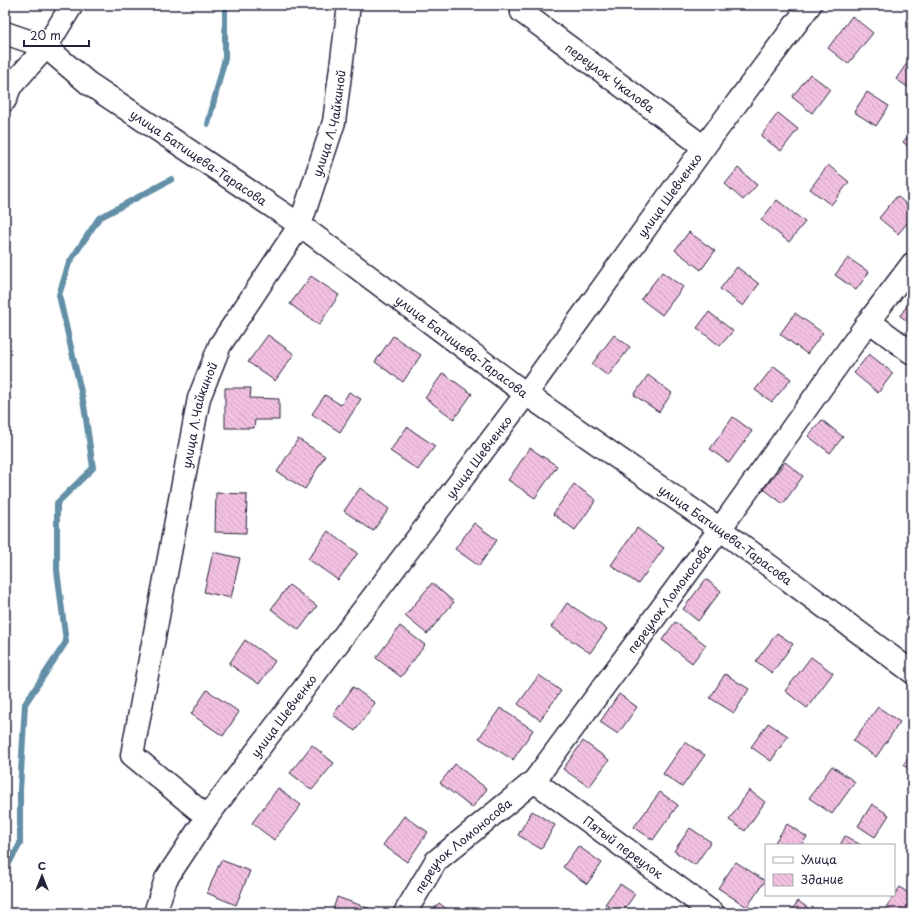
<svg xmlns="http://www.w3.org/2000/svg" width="917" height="918" font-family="'Playpen Sans',sans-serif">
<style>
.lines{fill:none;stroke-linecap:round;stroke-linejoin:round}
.stream{stroke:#638fa7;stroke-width:6}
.building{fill:url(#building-back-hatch);stroke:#22223b}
.minor-casing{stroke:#22223b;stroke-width:25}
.minor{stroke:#fff;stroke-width:22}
.labels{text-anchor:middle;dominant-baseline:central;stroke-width:3.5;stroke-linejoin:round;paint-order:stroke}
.street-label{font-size:12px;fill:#22223b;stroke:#fff}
</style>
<defs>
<pattern id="building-back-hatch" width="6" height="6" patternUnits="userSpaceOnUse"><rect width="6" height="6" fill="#f2c0e0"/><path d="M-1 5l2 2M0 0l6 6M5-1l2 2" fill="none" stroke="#cfa5c1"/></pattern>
</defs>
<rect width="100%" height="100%" fill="#fff"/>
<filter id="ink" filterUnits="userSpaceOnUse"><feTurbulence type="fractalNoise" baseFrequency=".025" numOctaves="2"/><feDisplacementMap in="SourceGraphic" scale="8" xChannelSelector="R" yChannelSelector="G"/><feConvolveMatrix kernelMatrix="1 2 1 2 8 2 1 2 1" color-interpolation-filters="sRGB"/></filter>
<g filter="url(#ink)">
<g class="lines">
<!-- stream -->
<path class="stream" d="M 208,124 L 225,58 L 225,5
M 5,870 L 20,844 L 20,790 L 25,704 L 66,642 L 57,570 L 57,503 L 93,468 L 84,405 L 59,295 L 69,263 L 99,218 L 172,179"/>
</g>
<!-- building -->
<path class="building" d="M 852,16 L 873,33 L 848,64 L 828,48 Z
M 912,56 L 912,90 L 896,79 Z
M 810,74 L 830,89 L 812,113 L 792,97 Z
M 867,92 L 889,106 L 876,126 L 854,112 Z
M 778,113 L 798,129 L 781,151 L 761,136 Z
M 912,131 L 912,150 L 903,142 Z
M 828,165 L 849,182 L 831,205 L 810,189 Z
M 738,168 L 757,185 L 743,200 L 725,184 Z
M 897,196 L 912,209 L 912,217 L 898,234 L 879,218 Z
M 777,200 L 805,222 L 789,242 L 761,220 Z
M 689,232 L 715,251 L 701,270 L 675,250 Z
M 848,258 L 869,272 L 856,290 L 835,275 Z
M 737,267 L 759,284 L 743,306 L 720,289 Z
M 662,272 L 683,287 L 662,315 L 641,299 Z
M 311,276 L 339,295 L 319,325 L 290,304 Z
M 912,298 L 912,324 L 900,316 Z
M 709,312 L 733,331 L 720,346 L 697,328 Z
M 795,313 L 823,333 L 807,354 L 780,334 Z
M 268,335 L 294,354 L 275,381 L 248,362 Z
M 614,335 L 630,347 L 608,376 L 592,364 Z
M 393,336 L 421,355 L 403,382 L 375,362 Z
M 869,354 L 893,373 L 878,393 L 854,373 Z
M 774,366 L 791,379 L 772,402 L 755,390 Z
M 443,373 L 472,394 L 454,419 L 425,398 Z
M 648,375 L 672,393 L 659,412 L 634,395 Z
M 225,388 L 251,388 L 250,398 L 279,399 L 279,420 L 255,420 L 254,428 L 225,428 Z
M 349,392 L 361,399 L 340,432 L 312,414 L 325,395 L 341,405 Z
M 733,417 L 752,431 L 729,463 L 710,449 Z
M 822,420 L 843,437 L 830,453 L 808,436 Z
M 407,427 L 435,446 L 418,470 L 390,451 Z
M 298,439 L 325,456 L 305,489 L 277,472 Z
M 530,448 L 557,466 L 535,498 L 508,480 Z
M 785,462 L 803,476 L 783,504 L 764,489 Z
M 574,484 L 596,500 L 575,530 L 553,514 Z
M 360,488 L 389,509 L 373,531 L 344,511 Z
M 216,493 L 247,494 L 246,533 L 215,532 Z
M 474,523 L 497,540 L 479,566 L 455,549 Z
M 637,528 L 664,548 L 638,584 L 611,565 Z
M 328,531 L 358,553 L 338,580 L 308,559 Z
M 213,552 L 240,558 L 231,598 L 204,592 Z
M 706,579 L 721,591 L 698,621 L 683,609 Z
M 432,583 L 454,602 L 427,634 L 405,616 Z
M 289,585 L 317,606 L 299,630 L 271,609 Z
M 567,603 L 607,629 L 590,653 L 551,627 Z
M 675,622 L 706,645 L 692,663 L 662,640 Z
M 400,626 L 425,645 L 401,677 L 376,658 Z
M 777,633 L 793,644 L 772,673 L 756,661 Z
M 245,640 L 275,661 L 259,684 L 229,664 Z
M 811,657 L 833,673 L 807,708 L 785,691 Z
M 725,674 L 749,689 L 734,713 L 710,698 Z
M 539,675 L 561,691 L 540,720 L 518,704 Z
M 353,687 L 375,703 L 355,731 L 333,715 Z
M 207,690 L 239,712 L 223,736 L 191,714 Z
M 619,694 L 637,707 L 618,734 L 600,722 Z
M 878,707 L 900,722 L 876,757 L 853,741 Z
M 500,708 L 533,730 L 513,760 L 479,738 Z
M 768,723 L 788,736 L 771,761 L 751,747 Z
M 583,741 L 609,760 L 589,787 L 563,769 Z
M 685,742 L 705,755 L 682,787 L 663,774 Z
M 312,745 L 334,763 L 312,790 L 290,773 Z
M 912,753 L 912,772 L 903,765 Z
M 455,764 L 487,789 L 472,808 L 440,783 Z
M 832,766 L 855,782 L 832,814 L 809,798 Z
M 278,788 L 301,805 L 274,840 L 252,823 Z
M 749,790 L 765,802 L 745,831 L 729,820 Z
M 660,792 L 678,805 L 653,840 L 634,827 Z
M 872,804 L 889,815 L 875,837 L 858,826 Z
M 532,811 L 555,825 L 541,849 L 518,835 Z
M 404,816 L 428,832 L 407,862 L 383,845 Z
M 787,824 L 807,837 L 801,845 L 773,845 Z
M 690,828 L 711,842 L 695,865 L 674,851 Z
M 845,836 L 861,845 L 840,845 Z
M 578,846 L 602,863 L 587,884 L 563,867 Z
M 221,860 L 250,871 L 236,905 L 207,893 Z
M 736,862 L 765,881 L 747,907 L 718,888 Z
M 620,884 L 635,894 L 622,913 L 618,913 L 605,904 Z
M 900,887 L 912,896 L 912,913 L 894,913 L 886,907 Z
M 337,897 L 382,913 L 332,913 Z
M 798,901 L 815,913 L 790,913 Z
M 439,903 L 452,913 L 431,913 Z"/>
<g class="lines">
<defs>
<g id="minor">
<path id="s1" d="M 524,5 L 522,12 L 704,147"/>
<path id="s2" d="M 5,33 L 46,47 L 88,83 L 300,225 L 526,394 L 720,529 L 912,672"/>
<path d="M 5,100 L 10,87 L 46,47 L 72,5"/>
<path d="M 869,321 L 912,353"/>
<path id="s3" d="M 534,781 L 713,913"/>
<path id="s4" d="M 207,817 L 132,755 L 199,398 L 220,345 L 300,225 L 334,122 L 349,5"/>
<path id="s5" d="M 155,913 L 166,879 L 207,817 L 526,394 L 704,147 L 810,5"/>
<path id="s6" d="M 405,913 L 406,911 L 436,861 L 534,781 L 720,529 L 869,321 L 912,264"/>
</g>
</defs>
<!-- minor casing -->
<use href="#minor" class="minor-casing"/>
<!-- minor -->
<use href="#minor" class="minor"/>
</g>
</g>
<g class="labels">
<!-- street labels -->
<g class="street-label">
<text stroke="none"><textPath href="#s1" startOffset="117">переулок Чкалова</textPath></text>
<text stroke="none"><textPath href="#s4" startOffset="768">улица Л.Чайкиной</textPath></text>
<text stroke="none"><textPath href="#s2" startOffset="232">улица Батищева-Тарасова</textPath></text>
<text stroke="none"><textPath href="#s5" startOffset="885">улица Шевченко</textPath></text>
<text stroke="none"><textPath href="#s2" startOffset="556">улица Батищева-Тарасова</textPath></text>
<text stroke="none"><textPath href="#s4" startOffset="444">улица Л.Чайкиной</textPath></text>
<text stroke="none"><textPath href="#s5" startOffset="561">улица Шевченко</textPath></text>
<text stroke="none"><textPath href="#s2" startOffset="880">улица Батищева-Тарасова</textPath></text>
<text stroke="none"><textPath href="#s6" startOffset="414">переулок Ломоносова</textPath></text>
<text stroke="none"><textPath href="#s5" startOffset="237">улица Шевченко</textPath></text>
<text stroke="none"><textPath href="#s6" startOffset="90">переулок Ломоносова</textPath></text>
<text stroke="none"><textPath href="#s3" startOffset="111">Пятый переулок</textPath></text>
</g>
</g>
<!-- margin -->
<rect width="917" height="918" fill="none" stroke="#fff" stroke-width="20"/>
<rect x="10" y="10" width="897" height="898" fill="none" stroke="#22223b" stroke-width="1.5" filter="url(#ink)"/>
<!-- legend -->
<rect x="765" y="844" width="130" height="52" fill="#ffffff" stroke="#a7a7b1"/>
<rect x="773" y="857" width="20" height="6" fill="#ffffff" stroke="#a7a7b1"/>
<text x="801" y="864" font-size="12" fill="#22223b">Улица</text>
<rect x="773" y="874" width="20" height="12" fill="url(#building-back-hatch)" stroke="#a7a7b1"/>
<text x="801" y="884" font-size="12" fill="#22223b">Здание</text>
<!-- north arrow -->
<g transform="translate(42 876)" stroke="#ffffff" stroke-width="3" paint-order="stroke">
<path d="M0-3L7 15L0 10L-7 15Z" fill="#22223b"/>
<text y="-6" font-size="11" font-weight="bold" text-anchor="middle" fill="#22223b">С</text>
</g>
<!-- scale -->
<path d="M24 40v6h65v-6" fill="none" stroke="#22223b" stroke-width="2"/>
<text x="30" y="40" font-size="12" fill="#22223b" stroke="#ffffff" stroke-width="3" paint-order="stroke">20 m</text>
</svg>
